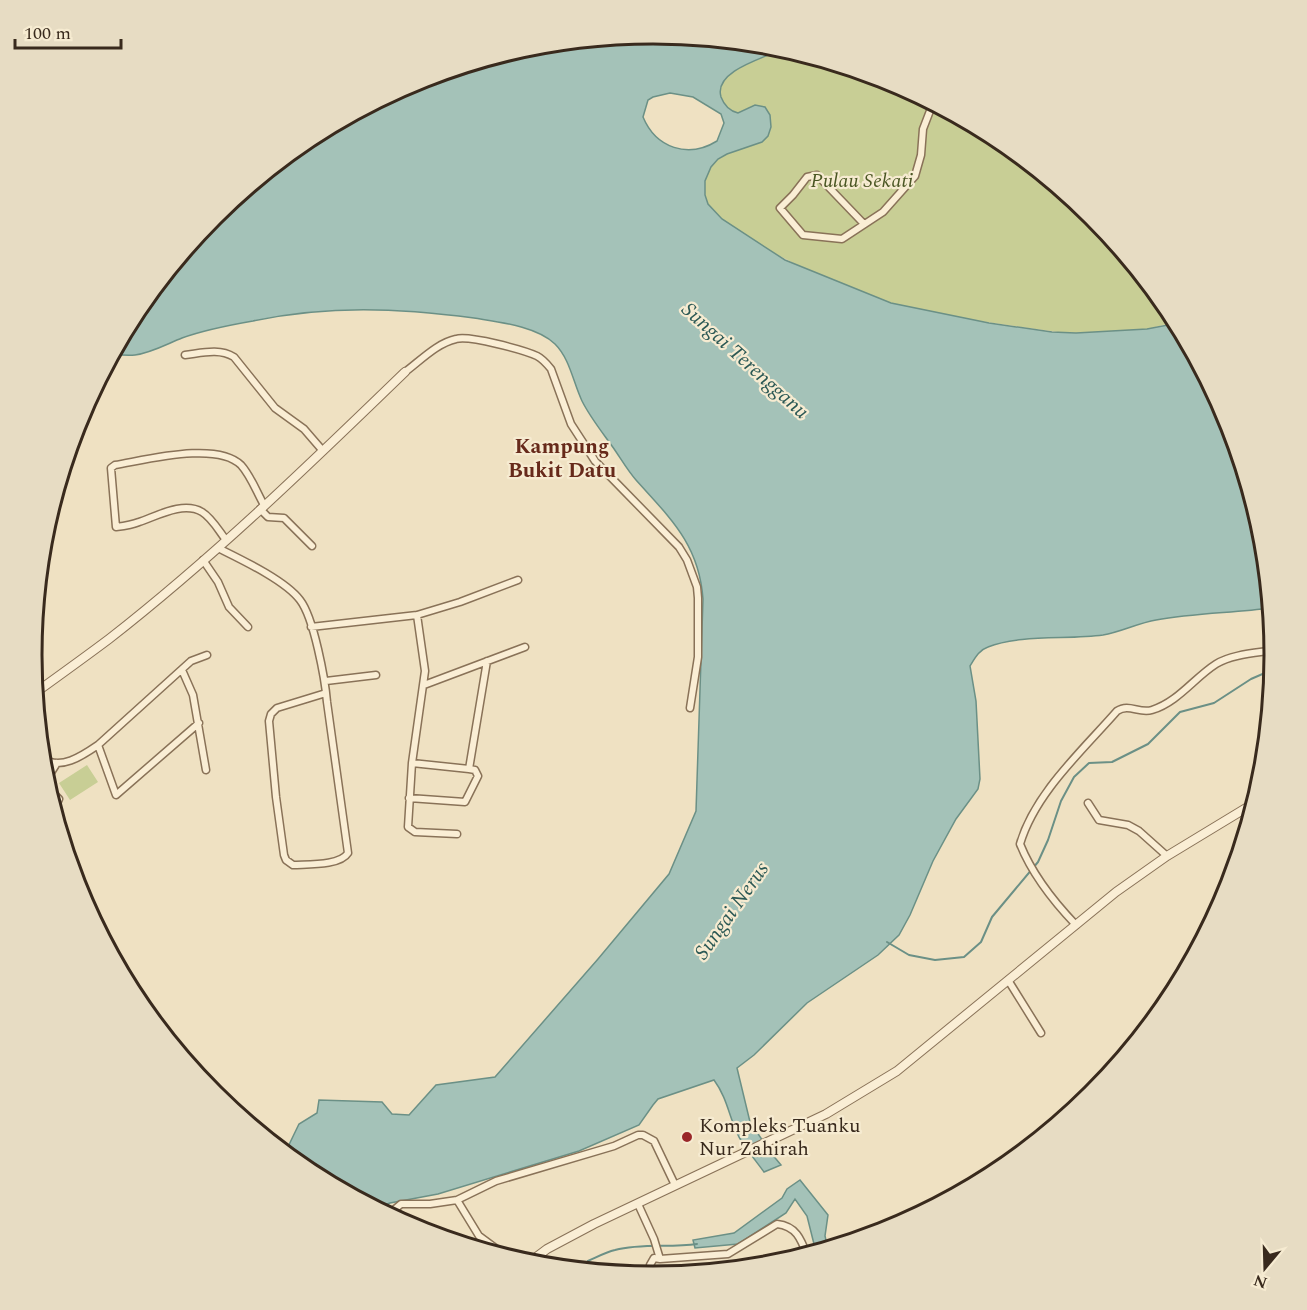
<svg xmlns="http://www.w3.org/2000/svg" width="1307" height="1310" font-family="Spectral,serif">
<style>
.green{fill:#c8ce95}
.water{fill:#a4c2b8;stroke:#6b9086;stroke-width:1.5;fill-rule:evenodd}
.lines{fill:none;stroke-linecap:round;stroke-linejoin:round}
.stream{stroke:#6b9086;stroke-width:2}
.minor-casing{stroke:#897258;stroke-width:9}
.tertiary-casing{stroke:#897258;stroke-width:10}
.minor{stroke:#faeed5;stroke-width:6}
.tertiary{stroke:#faeed5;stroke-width:8}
.poi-dot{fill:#9a2729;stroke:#f6ebd1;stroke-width:2}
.labels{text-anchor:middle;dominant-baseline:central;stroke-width:4.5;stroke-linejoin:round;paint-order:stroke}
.park-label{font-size:20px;font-style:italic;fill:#4a5623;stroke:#f6ebd1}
.poi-label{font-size:20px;fill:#392a1d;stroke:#f6ebd1;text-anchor:start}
.water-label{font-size:21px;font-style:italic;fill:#2c5955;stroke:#f6ebd1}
.neighbourhood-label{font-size:21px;font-weight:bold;fill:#672a1b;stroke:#f6ebd1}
.rim{fill:none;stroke:#392a1d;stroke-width:3}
</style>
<rect width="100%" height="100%" fill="#efe1c2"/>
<!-- green -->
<path class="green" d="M 785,48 L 892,80 L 999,138 L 1094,215 L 1171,310 L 1178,323 C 1167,323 1157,327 1147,329 C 1124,333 1074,335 1051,331 C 999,324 945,317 894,304 C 853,293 727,238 707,203 C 702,193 704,177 710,168 C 720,151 746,149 762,142 L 748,108 L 738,113 C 730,111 724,105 721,97 C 713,70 768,57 785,48 Z
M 87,765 L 98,782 L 70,800 L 59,783 Z"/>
<!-- water -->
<path class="water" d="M 654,33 L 775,45 L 785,48 C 768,57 713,70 721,97 C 724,105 730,111 738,113 L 755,105 L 765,107 L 770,115 L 771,127 L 768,136 L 762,142 L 727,154 L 718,159 L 711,167 L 705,181 L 705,195 L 708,204 L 722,219 L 785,260 L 891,303 L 989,323 L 1052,332 L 1076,333 L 1147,329 L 1178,323 L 1228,417 L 1264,534 L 1271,608 C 1233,613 1194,613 1156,620 C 1138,623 1121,632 1103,635 C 1068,640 1020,634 988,647 C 979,650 975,658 970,666 L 976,701 L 980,779 L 978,789 L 956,819 L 933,861 L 910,915 L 899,935 L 878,955 L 807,1003 L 754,1055 L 737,1068 L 750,1122 L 771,1153 L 781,1165 L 764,1172 C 756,1161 746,1149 739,1137 C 729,1118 728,1099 714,1080 L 658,1099 L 653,1105 L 639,1125 L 579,1151 L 438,1194 L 390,1203 L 375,1208 L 308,1172 L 285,1153 L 299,1124 L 317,1113 L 319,1100 L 382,1102 L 392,1114 L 409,1115 L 436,1085 L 495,1077 L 598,959 L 669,874 L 696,811 L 703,599 C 699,544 670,518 636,480 C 627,470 620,457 612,446 C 602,432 590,417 582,401 C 573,382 570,359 555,344 C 537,326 498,322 474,318 C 398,308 329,305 253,321 C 230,325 204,330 182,338 C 167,344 151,353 135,355 C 128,356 120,355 113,354 L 137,309 L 214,215 L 308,138 L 416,80 L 533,45 ZM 670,93 L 693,97 L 721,114 L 724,123 L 717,141 C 688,159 656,148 643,117 L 648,100 L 653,97 Z
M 800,1180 L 828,1215 L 825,1236 L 828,1249 L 816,1252 L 807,1216 L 795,1199 L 786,1213 L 738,1244 L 695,1248 L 693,1240 L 734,1233 L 782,1198 L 787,1189 Z"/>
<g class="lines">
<!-- stream -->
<path class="stream" d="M 887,942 L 909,955 L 935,960 L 964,957 L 981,942 L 992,917 L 1038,862 L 1048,840 L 1061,801 L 1074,777 L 1089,763 L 1112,762 L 1148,744 L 1180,712 L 1214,703 L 1251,679 L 1274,669
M 588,1261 C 597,1257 606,1252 615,1250 C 642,1243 670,1248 697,1244"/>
<defs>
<path id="minor" d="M 864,224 L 817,175 L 807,177 L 793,195 L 780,208 L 803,235 L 842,239 L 883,212 L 915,176 L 921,155 L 923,129 L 933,103
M 185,355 C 202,353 219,348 234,357 L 275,408 L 304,429 L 323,451
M 405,372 C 420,361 437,343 456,339 C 469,335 524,350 537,356 C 543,359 547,364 551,369 L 571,424 L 595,461 L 679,547 L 687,560 L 697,587 L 698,598 L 698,657 L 690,708
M 260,509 L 268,517 L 284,518 L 312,546
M 226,540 C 219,531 212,518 202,512 C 183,501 157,516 139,522 C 132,525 124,526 116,527 L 111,468 L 115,465 C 146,460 217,441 241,465 C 251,476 257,493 264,505
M 218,548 C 240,559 285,580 300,600 C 314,618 325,679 327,702 L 348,853 C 340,866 307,864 293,865 L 286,860 L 284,855 L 276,797 L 269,721 L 271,714 L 277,708 L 326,693
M 203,560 L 218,582 L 229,607 L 248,627
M 417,615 L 425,671 L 412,763 L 408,827 L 415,832 L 457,834
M 311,627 L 417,615 L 460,602 L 518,580
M 182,670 L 193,695 L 206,770
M 326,681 L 376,675
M 424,685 L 525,647
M 98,745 L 116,795 L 199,723
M 42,758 C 60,771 82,756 98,745 L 191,661 L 207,655
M 469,769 L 487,661
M 45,782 L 57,763
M 47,787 L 59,799 L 54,810
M 409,798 L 465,802 L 478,776 L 475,770 L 469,769 L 412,763
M 1088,803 L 1099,820 L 1128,825 L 1139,831 L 1167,856
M 1076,925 C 1053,901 1032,874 1020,844 C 1035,793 1082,751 1117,711 C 1129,703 1139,714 1152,710 C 1178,702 1194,678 1216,664 C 1232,654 1257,653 1275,650
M 1008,980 L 1041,1033
M 457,1200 L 479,1236 L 509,1258
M 638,1204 L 654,1239 L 660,1259 L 728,1254 L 777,1224 C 796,1226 801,1239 807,1255
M 388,1215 L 401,1204 L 430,1204 L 457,1200 L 496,1181 L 614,1146 L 638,1135 L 643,1135 L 654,1141 L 675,1185
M 649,1277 L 650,1265 L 654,1258 L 660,1259"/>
<path id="tertiary" d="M 35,693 C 60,675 85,657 109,639 C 214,557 310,464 405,372
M 527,1264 L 547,1249 L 594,1224 L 826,1114 L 897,1071 L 1116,892 L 1167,856 L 1256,802"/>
</defs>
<!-- minor casing -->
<use href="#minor" class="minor-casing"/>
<!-- tertiary casing -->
<use href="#tertiary" class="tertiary-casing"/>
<!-- minor -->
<use href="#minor" class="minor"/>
<!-- tertiary -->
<use href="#tertiary" class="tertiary"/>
</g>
<!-- markers -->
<circle class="poi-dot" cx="687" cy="1137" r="6"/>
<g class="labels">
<!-- park labels -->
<g class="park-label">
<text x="862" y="181">Pulau Sekati</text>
</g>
<!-- poi labels -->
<g class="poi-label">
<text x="699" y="1126">Kompleks Tuanku<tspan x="699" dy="23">Nur Zahirah</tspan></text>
</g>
<!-- water labels -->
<g class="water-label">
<text transform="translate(745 361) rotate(42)">Sungai Terengganu</text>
<text transform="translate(732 911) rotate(-55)">Sungai Nerus</text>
</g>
<!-- neighbourhood labels -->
<g class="neighbourhood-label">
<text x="562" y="447">Kampung<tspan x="562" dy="24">Bukit Datu</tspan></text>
</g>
</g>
<!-- crop -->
<path d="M0 0H1307V1310H0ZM42 655a611 611 0 1 1 1222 0a611 611 0 1 1-1222 0Z" fill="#e7dcc3" fill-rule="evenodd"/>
<path class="rim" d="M42 655a611 611 0 1 1 1222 0a611 611 0 1 1-1222 0Z"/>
<!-- north arrow -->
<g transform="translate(1265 1268) rotate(199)" stroke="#f6ebd1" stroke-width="4.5" paint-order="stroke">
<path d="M0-4.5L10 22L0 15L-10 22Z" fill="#392a1d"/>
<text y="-9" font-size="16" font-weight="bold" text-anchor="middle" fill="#392a1d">N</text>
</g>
<!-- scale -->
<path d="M15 39v9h106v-9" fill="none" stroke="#392a1d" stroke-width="3"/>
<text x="24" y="39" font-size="18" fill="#392a1d" stroke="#f6ebd1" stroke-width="4.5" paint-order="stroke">100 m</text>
</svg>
